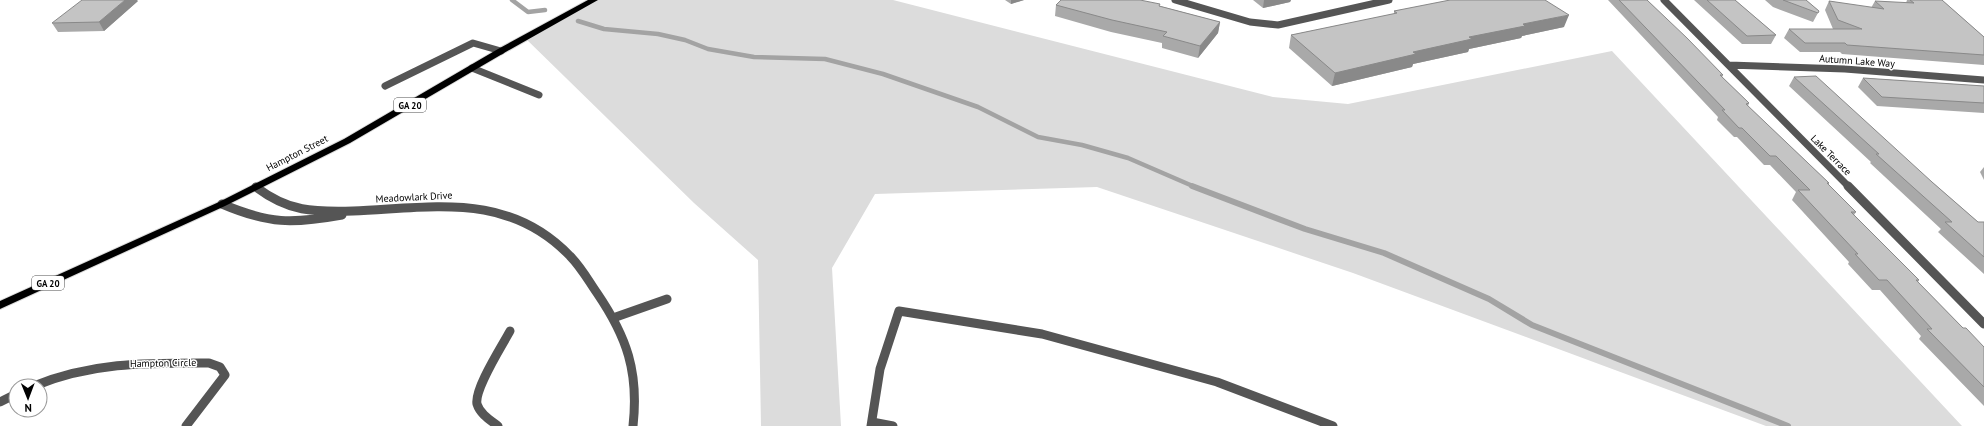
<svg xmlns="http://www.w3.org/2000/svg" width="1984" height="426" font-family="'PT Sans',sans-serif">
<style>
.green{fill:#dcdcdc}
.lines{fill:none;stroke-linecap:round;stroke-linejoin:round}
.stream-far1{stroke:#a3a3a3;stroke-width:4.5}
.stream{stroke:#a3a3a3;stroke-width:6}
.primary-casing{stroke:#dbdbdb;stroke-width:2}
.service-far1{stroke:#555;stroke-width:7}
.service{stroke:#555;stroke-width:9}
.minor-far1{stroke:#555;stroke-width:7}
.minor{stroke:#555;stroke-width:9}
.primary{fill:#000;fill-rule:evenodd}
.wall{fill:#a9a9a9}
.shaded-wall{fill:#898989}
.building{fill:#c4c4c4;stroke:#898989}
.labels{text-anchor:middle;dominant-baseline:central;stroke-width:3;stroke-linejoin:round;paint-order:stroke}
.shield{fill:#fff;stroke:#4c4c4c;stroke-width:1}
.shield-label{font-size:9px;font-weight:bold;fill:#000}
.street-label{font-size:10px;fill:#000;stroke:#fff}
</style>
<rect width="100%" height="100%" fill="#fff"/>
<!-- green -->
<path class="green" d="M 588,0 L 893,0 L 1273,97 L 1348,104 L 1612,51 L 1962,426 L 1766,426 L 1353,273 L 1097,187 L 875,194 L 832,268 L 841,426 L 761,426 L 758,260 L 694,203 L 523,36 Z"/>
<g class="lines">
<!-- stream-far1 -->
<path class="stream-far1" d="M 512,0 L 528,12 L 545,10
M 578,21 L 604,29 L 658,34 L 685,40 L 708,49 L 754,57 L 825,59 L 883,74 L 978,107 L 1038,137 L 1082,145 L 1128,158 L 1195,187"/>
<!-- stream -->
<path class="stream" d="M 1192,186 L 1305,229 L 1384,253 L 1489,299 L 1532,325 L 1788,426"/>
<defs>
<path id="primary" d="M 588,0 L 598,0 L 504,53 L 350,143 L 225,206 L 0,309 L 0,301 L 219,202 L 344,139 L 498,49 Z"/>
</defs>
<!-- primary casing -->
<use href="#primary" class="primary-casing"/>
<!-- service-far1 -->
<path class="service-far1" d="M 472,68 L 539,95
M 385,86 L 473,43 L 501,51"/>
<!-- service -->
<path class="service" d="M 872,422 L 893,426
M 871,426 L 880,369 L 899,311 L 1042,334 L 1217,382 L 1333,426"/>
<!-- minor-far1 -->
<path class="minor-far1" d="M 1175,0 L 1250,22 L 1278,25 L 1389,0
M 1664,0 L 1849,187
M 1729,65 L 1845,69 L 1984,80"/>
<!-- minor -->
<path class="minor" d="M 1848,186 L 1984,324
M 256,187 C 289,212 313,212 353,211 C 432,208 508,191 570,256 C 581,267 588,280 597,293 C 627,337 639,372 633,426
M 222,204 C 269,224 292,224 342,215
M 613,318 L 667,299
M 34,386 C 93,362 147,363 209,363 L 220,367 L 225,375 L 186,426
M 0,402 L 16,394
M 498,426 C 490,420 480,414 477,404 C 474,389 502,346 510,331"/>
<!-- primary -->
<use href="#primary" class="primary"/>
</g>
<!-- wall -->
<path class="wall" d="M 1005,0 L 1024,0 L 1011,4 Z
M 1253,0 L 1291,0 L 1290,2 L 1263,8 Z
M 1447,0 L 1545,0 L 1564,27 L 1522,36 L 1521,38 L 1469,49 L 1468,52 L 1413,64 L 1412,67 L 1332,86 L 1289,48 L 1291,35 L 1394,14 L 1394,11 L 1447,1 Z
M 1608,0 L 1647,0 L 1723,75 L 1722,77 L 1749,103 L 1748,106 L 1829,183 L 1829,185 L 1856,212 L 1854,215 L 1919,280 L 1918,282 L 1963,328 L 1984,347 L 1984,406 L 1919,339 L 1921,336 L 1880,290 L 1872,290 L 1848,264 L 1849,262 L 1792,200 L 1796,192 L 1770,165 L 1764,165 L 1737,137 L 1734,137 L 1717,120 L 1718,117 Z
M 1694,0 L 1735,0 L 1776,35 L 1771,44 L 1742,44 Z
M 1765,0 L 1806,0 L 1819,11 L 1813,22 L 1773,7 Z
M 1907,0 L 1942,0 L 1984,37 L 1984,65 L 1842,54 L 1840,52 L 1800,52 L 1784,38 L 1789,29 L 1834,29 L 1833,29 L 1825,10 L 1829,1 L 1871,8 L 1875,1 L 1906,3 Z
M 138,1 L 104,31 L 58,32 L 52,23 Z
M 1056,5 L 1160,6 L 1220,22 L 1218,33 L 1198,58 L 1162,48 L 1162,43 L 1111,32 L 1055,16 Z
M 1794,77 L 1932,182 L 1978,222 L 1984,222 L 1984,274 L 1938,232 L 1941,229 L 1870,163 L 1871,162 L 1789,86 Z
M 1863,78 L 1984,86 L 1984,113 L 1877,106 L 1858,87 Z
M 1984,167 L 1984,180 L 1980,172 Z"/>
<!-- shaded-wall -->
<path class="shaded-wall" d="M 125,0 L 137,0 L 138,1 L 104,31 L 99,22 Z
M 1011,0 L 1024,0 L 1011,4 Z
M 1264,0 L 1291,0 L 1290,2 L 1263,8 Z
M 1569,15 L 1564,27 L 1522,36 L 1521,38 L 1469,49 L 1468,52 L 1413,64 L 1412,67 L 1332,86 L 1335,73 L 1469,37 L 1523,24 Z
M 1220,22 L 1218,33 L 1198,58 L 1200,46 Z"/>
<!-- building -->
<path class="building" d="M 82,0 L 125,0 L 99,22 L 52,23 Z
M 1061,0 L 1140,0 L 1160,4 L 1159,6 L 1220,22 L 1200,46 L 1163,36 L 1167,32 L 1112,20 L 1056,5 Z
M 1450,0 L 1545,0 L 1569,15 L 1523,24 L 1525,26 L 1469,37 L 1472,39 L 1413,52 L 1416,54 L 1335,73 L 1291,35 L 1397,13 L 1394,11 Z
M 1619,0 L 1647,0 L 1687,38 L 1723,75 L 1720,75 L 1749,103 L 1746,104 L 1829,183 L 1827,183 L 1856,212 L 1851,212 L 1919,280 L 1916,280 L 1963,328 L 1966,328 L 1984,347 L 1984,387 L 1927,329 L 1932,329 L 1887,280 L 1879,280 L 1855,254 L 1858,254 L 1798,190 L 1810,190 L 1776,156 L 1770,156 L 1742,128 L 1739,128 L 1722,110 L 1725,110 Z
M 1707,0 L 1735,0 L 1776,35 L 1747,36 Z
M 1783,0 L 1806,0 L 1819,11 L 1818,13 Z
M 1910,0 L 1942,0 L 1984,37 L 1984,55 L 1847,45 L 1845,43 L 1805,43 L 1789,29 L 1862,29 L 1838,20 L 1829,1 L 1884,9 L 1875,1 L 1914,3 Z
M 1816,76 L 1932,182 L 1978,222 L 1984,222 L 1984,257 L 1945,222 L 1952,222 L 1876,154 L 1879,154 L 1794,77 Z
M 1863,78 L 1984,86 L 1984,103 L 1882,97 Z"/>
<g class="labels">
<!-- shield labels -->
<g class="shield">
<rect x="394" y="98" width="32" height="14" rx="3"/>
<rect x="32" y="276" width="32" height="14" rx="3"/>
</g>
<g class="shield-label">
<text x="410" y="105">GA 20</text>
<text x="48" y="283">GA 20</text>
</g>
<!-- street labels -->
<g class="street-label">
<text transform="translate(1857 61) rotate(4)">Autumn Lake Way</text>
<text transform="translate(297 153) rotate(-27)">Hampton Street</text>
<text transform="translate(1831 155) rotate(45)">Lake Terrace</text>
<text transform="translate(414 197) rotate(-3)">Meadowlark Drive</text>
<text transform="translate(163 363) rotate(-1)">Hampton Circle</text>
</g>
</g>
<!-- north arrow -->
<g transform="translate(28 398) rotate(179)"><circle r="19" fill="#ffffff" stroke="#999999"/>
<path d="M0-3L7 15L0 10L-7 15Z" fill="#000000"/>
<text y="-6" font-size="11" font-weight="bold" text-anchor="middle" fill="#000000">N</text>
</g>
</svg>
